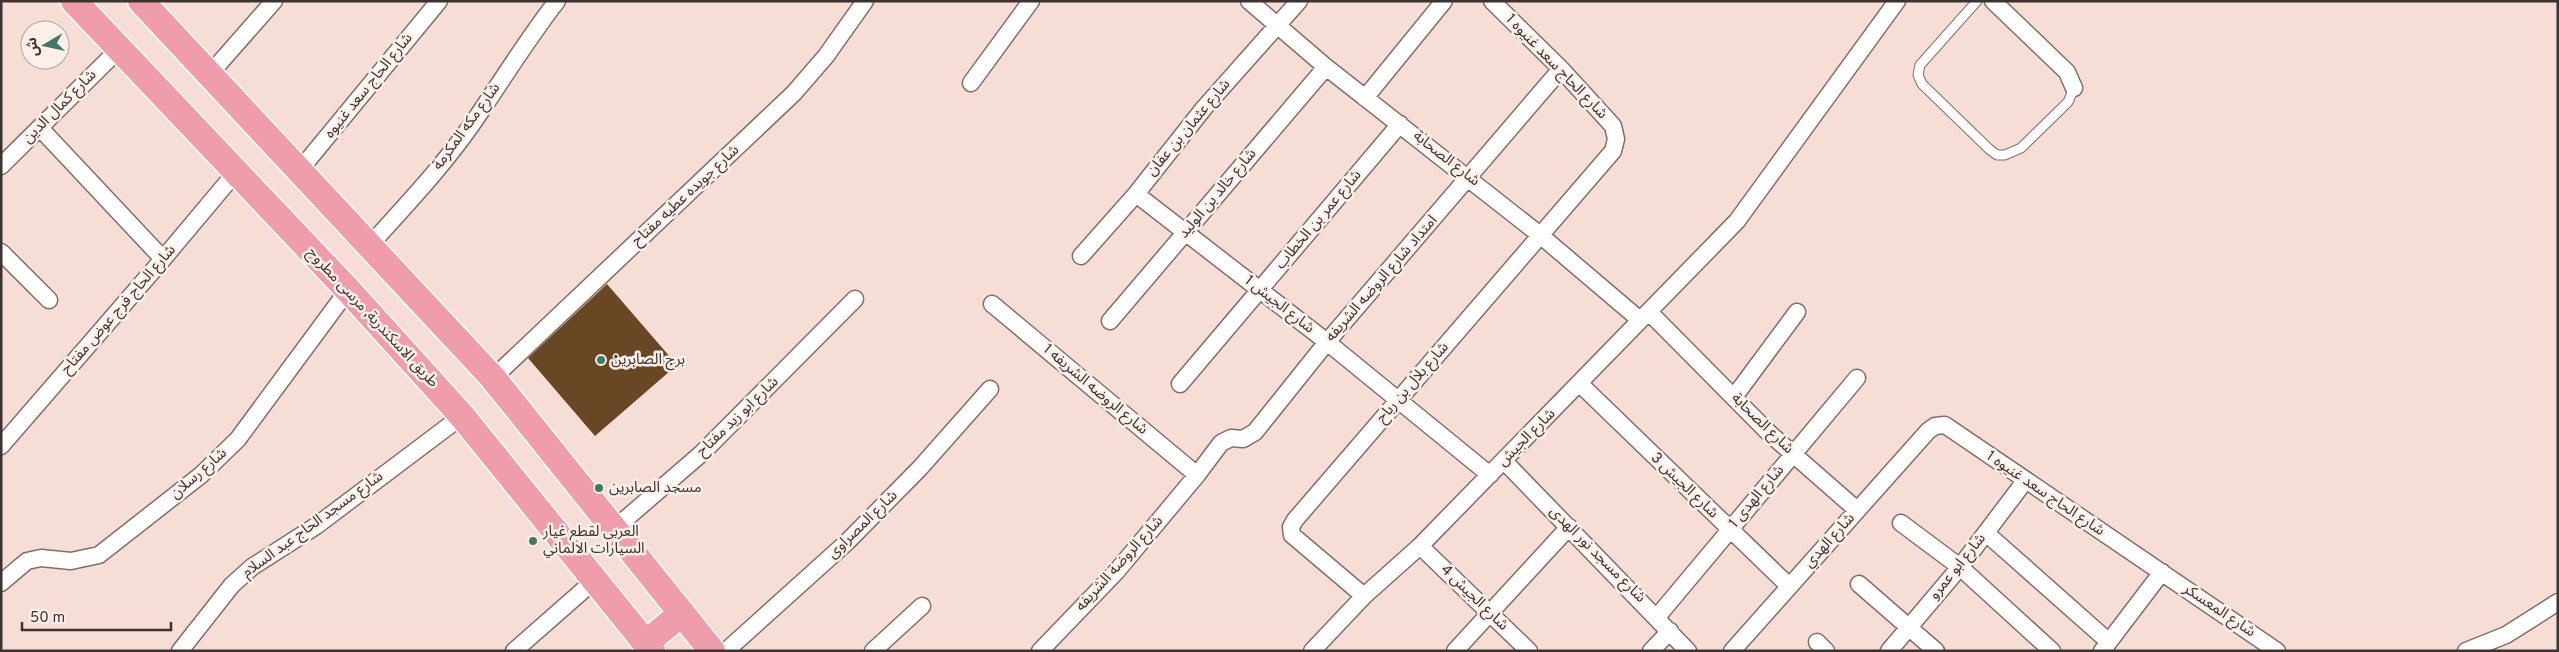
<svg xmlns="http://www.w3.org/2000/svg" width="2559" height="652" font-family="Overpass,'Noto Sans Arabic',sans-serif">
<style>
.building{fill:#694724}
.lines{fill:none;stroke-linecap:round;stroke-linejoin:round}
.service-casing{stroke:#836e67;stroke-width:11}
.minor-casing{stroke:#836e67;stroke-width:19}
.primary-casing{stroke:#fff;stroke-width:29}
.service{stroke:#fff;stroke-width:9}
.minor{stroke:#fff;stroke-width:16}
.primary{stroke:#f09dab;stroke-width:26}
.poi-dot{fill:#3c7a66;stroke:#fceee9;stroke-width:2}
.labels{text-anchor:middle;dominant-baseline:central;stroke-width:5;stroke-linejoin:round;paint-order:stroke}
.street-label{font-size:15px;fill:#3c3330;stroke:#fceee9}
.poi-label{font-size:15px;fill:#3c3330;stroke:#fceee9;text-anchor:start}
</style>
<rect width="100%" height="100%" fill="#f6ded6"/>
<!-- building -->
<path class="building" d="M 607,284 L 677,365 L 595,436 L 528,358 Z"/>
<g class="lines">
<defs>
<path id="service" d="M 1977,1 L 1920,65 L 1918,75 L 1922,84 L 1989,149 L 1997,155 L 2005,155 L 2021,148 L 2068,102 L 2074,88"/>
<path id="minor" d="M 1249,1 L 1326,67 L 1540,235 L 1640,320
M 1993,1 L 2067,72 L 2074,88
M 209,75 L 274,1
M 971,83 L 1031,1
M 1365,98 L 1444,1
M 40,128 L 163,259
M 1,166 L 119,49
M 299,171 L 439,1
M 1136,194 L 1327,342 L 1490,475
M 369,246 C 408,203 449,160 481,111 C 506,74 529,37 557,1
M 1,252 L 49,300
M 1081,256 L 1136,194 L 1204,108 L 1299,1
M 992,304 L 1197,475
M 1649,312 L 1768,432 L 1857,510
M 1110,321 L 1326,67
M 493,378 L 794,93 L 826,56 L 865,1
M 1180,384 L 1400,124
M 1580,384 L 1789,586
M 1734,397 L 1797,312
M 1,446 L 163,259 L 236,172
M 1504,461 L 1688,651
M 1901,523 L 1960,567 L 2052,651
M 614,529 L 702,453 L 855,299
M 1986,533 L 2109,642
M 1420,546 L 1529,651
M 1,583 L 27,561 L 41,558 L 71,561 L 99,555 L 201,475 L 238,439 L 348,290
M 1859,584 L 1936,651
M 1364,596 L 1292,535 L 1291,527 L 1295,520 L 1613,151 L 1616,139 L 1613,126 L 1561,69 L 1492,1
M 1657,617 L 1857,378
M 1817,642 L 1826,651
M 180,651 L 232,585 L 252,567 L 316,526 L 462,416
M 514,651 L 596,579
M 726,651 L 847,542 L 920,468 L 990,389
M 873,651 L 922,606
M 1040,651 L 1116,572 L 1197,475 L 1221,443 L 1231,438 L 1243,439 L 1255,432 L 1327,342 L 1561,69
M 1312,651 L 1364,596 L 1420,546 L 1737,221 L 1897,1
M 1455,651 L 1569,527
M 1651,651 L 1670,631
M 1732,651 L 1928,431 L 1935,426 L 1945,425 L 2277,651
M 1889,651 L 1960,567 L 2025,481
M 2102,651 L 2162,572
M 2466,651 L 2506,635 L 2558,602"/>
<path id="primary" d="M 74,1 L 348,290 L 462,416 L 652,651
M 141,1 L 493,378 L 712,651
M 646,643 L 682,613"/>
</defs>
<!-- service casing -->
<use href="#service" class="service-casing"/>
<!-- minor casing -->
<use href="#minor" class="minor-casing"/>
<!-- primary casing -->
<use href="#primary" class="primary-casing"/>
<!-- service -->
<use href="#service" class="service"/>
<!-- minor -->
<use href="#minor" class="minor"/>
<!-- primary -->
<use href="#primary" class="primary"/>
</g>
<!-- markers -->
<g class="poi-dot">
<circle cx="601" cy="360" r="5"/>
<circle cx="599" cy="488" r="5"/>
<circle cx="533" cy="541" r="5"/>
</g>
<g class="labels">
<!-- street labels -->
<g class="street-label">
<text transform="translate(1556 67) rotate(46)">شارع الحاج سعد غنيوه 1</text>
<text transform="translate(369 86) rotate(-51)">شارع الحاج سعد غنيوه</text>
<text transform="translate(60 107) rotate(-45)">شارع كمال الدين</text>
<text transform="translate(467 127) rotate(-54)">شارع مكه المكرمة</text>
<text transform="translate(1189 128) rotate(-50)">شارع عثمان بن عفان</text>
<text transform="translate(1446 159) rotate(38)">شارع الصحابة</text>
<text transform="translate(1218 194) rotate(-50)">شارع خالد بن الوليد</text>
<text transform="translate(686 196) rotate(-43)">شارع جويده عطيه مفتاح</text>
<text transform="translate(1319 220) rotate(-50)">شارع عمر بن الخطاب</text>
<text transform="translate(1382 279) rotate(-49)">امتداد شارع الروضه الشريفه</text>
<text transform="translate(1279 305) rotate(38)">شارع الجيش 1</text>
<text transform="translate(119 310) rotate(-49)">شارع الحاج فرج عوض مفتاح</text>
<text transform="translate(372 318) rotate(47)">طريق الاسكندرية, مرسى مطروح</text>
<text transform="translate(1413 383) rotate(-49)">شارع بلال بن رباح</text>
<text transform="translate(1095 390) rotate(40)">شارع الروضه الشريفه 1</text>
<text transform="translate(738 417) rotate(-44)">شارع ابو زيد مفتاح</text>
<text transform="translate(1762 424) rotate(44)">شارع الصحابة</text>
<text transform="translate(1527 438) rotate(-45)">شارع الجيش</text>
<text transform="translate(199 474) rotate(-41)">شارع رسلان</text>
<text transform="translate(1684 486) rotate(44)">شارع الجيش 3</text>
<text transform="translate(2045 494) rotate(34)">شارع الحاج سعد غنيوه 1</text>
<text transform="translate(1757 497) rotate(-50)">شارع الهدى 1</text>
<text transform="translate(313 525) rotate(-36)">شارع مسجد الحاج عبد السلام</text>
<text transform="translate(863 525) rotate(-44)">شارع المصراوى</text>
<text transform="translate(1830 541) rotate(-48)">شارع الهدي</text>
<text transform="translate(1597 555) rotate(45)">شارع مسجد نور الهدى</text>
<text transform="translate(1120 564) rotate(-48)">شارع الروضة الشريفه</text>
<text transform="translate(1958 567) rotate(-51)">شارع ابو عمرو</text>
<text transform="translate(1474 598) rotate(44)">شارع الجيش 4</text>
<text transform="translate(2219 611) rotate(34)">شارع المعسكر</text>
</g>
<!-- poi labels -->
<g class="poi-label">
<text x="611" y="360">برج الصابرين</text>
<text x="609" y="488">مسجد الصابرين</text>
<text x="543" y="532">العربي لقطع غيار<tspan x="543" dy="17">السيارات الالماني</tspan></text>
</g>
</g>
<!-- border -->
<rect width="2559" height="652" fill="none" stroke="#3c3330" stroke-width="5"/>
<!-- north arrow -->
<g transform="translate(45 45) rotate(261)"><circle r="24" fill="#fceee9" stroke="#afa39f"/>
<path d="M0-4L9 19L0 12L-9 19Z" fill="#3c7a66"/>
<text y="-8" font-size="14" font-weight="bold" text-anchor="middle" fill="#3c3330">ش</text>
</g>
<!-- scale -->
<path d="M22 622v8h149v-8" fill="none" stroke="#3c3330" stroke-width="2.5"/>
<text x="30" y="622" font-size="15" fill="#3c3330" stroke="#fceee9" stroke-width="4" paint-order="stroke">50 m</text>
</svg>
